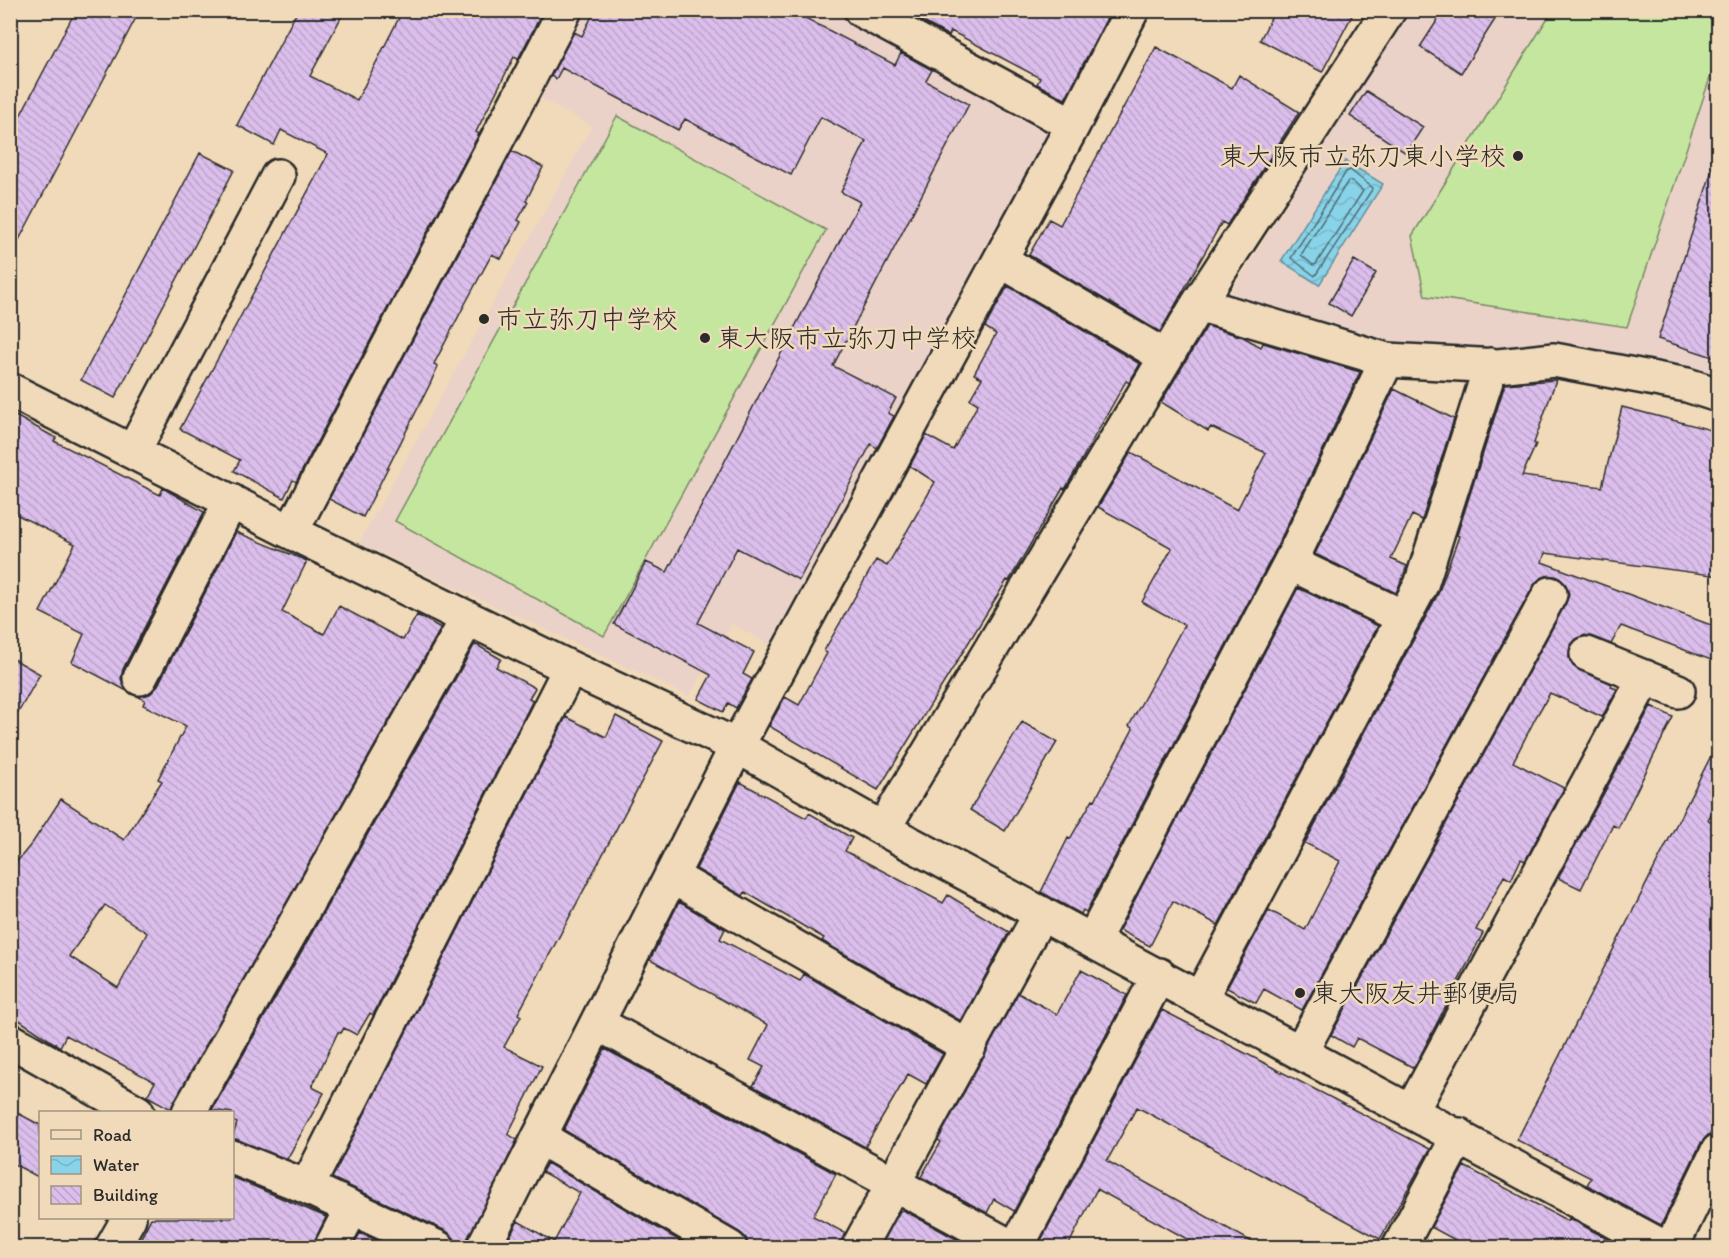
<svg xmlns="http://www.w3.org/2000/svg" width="1729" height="1258" font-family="Itim,'Klee One',sans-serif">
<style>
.built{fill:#ead2c8}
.garden{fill:#c5e69f;stroke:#788865;stroke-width:1.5}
.water{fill:url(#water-waves);stroke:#63909c;stroke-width:1.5}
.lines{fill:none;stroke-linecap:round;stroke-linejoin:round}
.shore{stroke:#506e77;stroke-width:1.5}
.building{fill:url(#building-back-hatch);stroke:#2b2b2b;stroke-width:1.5;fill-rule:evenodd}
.minor-casing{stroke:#2b2b2b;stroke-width:38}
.minor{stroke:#f0dab9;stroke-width:33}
.poi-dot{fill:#2b2b2b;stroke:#f0dab9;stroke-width:2}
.labels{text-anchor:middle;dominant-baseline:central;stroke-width:5;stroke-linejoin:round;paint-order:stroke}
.poi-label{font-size:26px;fill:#2b2b2b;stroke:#f0dab9;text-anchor:start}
</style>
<defs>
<pattern id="water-waves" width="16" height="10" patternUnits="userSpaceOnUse" patternTransform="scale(1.5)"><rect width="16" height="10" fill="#88d3e8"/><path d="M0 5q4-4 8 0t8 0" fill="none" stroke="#76b5c7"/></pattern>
<pattern id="building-back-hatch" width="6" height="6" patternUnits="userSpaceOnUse" patternTransform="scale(1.5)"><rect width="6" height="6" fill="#dbbeeb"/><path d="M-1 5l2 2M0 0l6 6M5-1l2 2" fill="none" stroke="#bca3ca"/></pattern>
</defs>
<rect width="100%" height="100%" fill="#f0dab9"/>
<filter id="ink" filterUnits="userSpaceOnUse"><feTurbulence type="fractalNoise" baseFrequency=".0167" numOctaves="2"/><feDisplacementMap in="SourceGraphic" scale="12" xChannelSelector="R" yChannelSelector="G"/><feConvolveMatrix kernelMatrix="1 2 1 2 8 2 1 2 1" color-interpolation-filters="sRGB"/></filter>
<g filter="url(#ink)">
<!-- built -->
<path class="built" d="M 579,11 L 827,11 L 1049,133 L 770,645 L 732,624 L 689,696 L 359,543 L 592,126 L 532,94 Z
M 1408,11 L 1718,11 L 1718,382 L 1397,350 L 1225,302 Z"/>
<!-- garden -->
<path class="garden" d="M 1552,11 L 1718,11 L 1718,54 L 1627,327 L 1425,296 L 1412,236 Z
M 617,116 L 826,230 L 604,636 L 395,521 Z"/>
<!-- water -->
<path class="water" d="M 1345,161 L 1383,184 L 1319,285 L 1281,261 Z"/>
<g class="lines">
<!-- shore -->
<path class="shore" d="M 1350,170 L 1373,188 L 1315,276 L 1291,258 L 1346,172 Z
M 1348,181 L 1352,181 L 1363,191 L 1316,264 L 1313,265 L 1301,255 Z"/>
</g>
<!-- building -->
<path class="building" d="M 76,10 L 140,10 L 10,257 L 10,135 Z
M 298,10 L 345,10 L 310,76 L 357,100 L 403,10 L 531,10 L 541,15 L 518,59 L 514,57 L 476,132 L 479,134 L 296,482 L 293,480 L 284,498 L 234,471 L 240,460 L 180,429 L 328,154 L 281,130 L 274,145 L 237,125 Z
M 595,10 L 790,10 L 895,65 L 901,53 L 932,70 L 926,81 L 969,104 L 833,366 L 896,398 L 888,413 L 894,416 L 877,448 L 871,444 L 799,580 L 737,548 L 698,623 L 754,652 L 743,674 L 752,679 L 736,708 L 728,703 L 723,712 L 698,699 L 711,675 L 614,624 L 646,562 L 667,572 L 860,202 L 841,192 L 866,141 L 821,117 L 791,175 L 685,119 L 678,130 L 562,68 L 556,79 L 551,76 L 574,32 L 582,36 Z
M 912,10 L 1111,10 L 1065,99 L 1037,84 L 1040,78 L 951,31 L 949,36 L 918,19 L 920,15 Z
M 1275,10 L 1355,10 L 1322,72 L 1260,40 Z
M 1444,10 L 1501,10 L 1461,73 L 1420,47 Z
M 1156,47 L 1232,88 L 1239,75 L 1299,112 L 1227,225 L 1222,222 L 1160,332 L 1029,255 L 1049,219 L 1060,225 Z
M 1366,91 L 1423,127 L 1406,153 L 1350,116 Z
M 512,151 L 543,167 L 526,201 L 528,202 L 518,220 L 521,222 L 501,259 L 492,254 L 465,304 L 434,364 L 438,366 L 430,384 L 363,517 L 329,499 Z
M 200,153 L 234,170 L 115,398 L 81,380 Z
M 1713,167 L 1719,168 L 1719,359 L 1658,339 Z
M 1354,260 L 1376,273 L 1351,316 L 1329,303 Z
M 1008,286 L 1140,364 L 1129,383 L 1126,381 L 1065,489 L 1063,488 L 1009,581 L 1007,580 L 878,790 L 769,726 L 785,697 L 799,705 L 827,653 L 824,651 L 876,560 L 887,566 L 935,482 L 910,466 L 926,435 L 953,450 L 978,404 L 970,399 L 982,378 L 974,374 L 996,334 L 985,327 Z
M 1207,326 L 1243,337 L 1261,347 L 1263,343 L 1360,372 L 1273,555 L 1086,912 L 1083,910 L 1081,914 L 1041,892 L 1068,838 L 1070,839 L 1093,799 L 1095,800 L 1133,729 L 1129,726 L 1184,625 L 1142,602 L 1172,548 L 1098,507 L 1131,452 L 1237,510 L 1266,453 L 1211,427 L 1208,431 L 1161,402 Z
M 1556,380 L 1534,443 L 1536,444 L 1522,476 L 1602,487 L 1622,407 L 1719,432 L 1719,576 L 1545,553 L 1542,562 L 1719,628 L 1719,663 L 1621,626 L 1611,644 L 1585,635 L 1576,639 L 1570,646 L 1569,657 L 1573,666 L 1612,684 L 1611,687 L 1617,689 L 1602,717 L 1550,693 L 1536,717 L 1513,762 L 1564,788 L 1525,861 L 1521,859 L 1511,880 L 1504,876 L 1476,930 L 1483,933 L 1414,1068 L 1357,1038 L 1352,1047 L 1331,1035 L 1566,603 L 1569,594 L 1566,585 L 1558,577 L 1549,575 L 1541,578 L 1534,585 L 1302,1010 L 1264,989 L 1256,1003 L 1227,988 L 1269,910 L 1305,930 L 1340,861 L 1305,843 L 1438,594 L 1459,536 L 1457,535 L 1505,384 Z
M 1394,389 L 1454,419 L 1422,520 L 1412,515 L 1391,559 L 1407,566 L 1396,593 L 1315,554 Z
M 10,413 L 56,438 L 54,441 L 160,495 L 163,488 L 204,512 L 123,669 L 121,679 L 127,691 L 72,662 L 84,634 L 40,612 L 75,544 L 10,511 Z
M 236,532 L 307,561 L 282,612 L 324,634 L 339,606 L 403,640 L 417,615 L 441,628 L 171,1109 L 147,1096 L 155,1082 L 66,1035 L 60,1047 L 10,1014 L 10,870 L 33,842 L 61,799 L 124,840 L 162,781 L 158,779 L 186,726 L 143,705 L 145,700 L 137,696 L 150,694 L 157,687 ZM 105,905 L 147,933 L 118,988 L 69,956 Z
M 1298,588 L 1378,626 L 1218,925 L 1173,901 L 1150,946 L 1119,930 Z
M 475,644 L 501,659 L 496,667 L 535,688 L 529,698 L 533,700 L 373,1015 L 370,1013 L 357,1035 L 344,1028 L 341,1033 L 338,1032 L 312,1087 L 324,1093 L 287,1159 L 232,1139 L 237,1123 L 232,1121 L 232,1113 L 212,1110 Z
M 10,657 L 40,674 L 10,727 Z
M 1651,706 L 1673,717 L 1618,828 L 1613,825 L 1581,889 L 1558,878 Z
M 616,716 L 663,741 L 518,1014 L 521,1016 L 504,1047 L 542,1066 L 508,1134 L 517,1140 L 465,1248 L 457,1248 L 454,1238 L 446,1231 L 332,1178 L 566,717 L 606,737 Z
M 1022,722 L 1057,742 L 1005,831 L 970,810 Z
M 1719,740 L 1719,799 L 1708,820 L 1719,825 L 1719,1133 L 1708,1135 L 1701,1143 L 1661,1225 L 1587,1185 L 1591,1178 L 1517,1140 Z
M 740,782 L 806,818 L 809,813 L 852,838 L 845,851 L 943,903 L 948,895 L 1009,932 L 961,1021 L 822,941 L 824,938 L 769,906 L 745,892 L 743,896 L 696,869 Z
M 679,902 L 725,929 L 720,939 L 800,981 L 804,974 L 943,1054 L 926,1084 L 908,1074 L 865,1147 L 753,1086 L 764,1067 L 750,1060 L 768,1025 L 650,960 Z
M 1081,970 L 1127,995 L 1014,1211 L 994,1199 L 987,1213 L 921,1177 L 941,1142 L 938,1140 L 1018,993 L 1057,1014 Z
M 1162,1010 L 1430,1149 L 1380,1239 L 1137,1107 L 1107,1161 L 1263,1248 L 1203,1248 L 1097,1189 L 1067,1248 L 1037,1248 Z
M 605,1049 L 836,1174 L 813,1216 L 845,1233 L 839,1248 L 749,1248 L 746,1238 L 739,1232 L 564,1130 Z
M 10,1109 L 40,1125 L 40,1178 L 10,1162 Z
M 547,1163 L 692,1248 L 504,1248 L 518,1221 L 554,1242 L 580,1193 L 542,1172 Z
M 1464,1166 L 1568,1221 L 1569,1218 L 1624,1248 L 1470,1248 L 1431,1227 Z
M 232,1177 L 326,1217 L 311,1248 L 155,1248 L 140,1240 L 151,1218 L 232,1218 Z
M 903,1210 L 969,1246 L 968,1248 L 880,1248 L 900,1211 Z
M 360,1233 L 393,1248 L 365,1248 L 355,1243 Z"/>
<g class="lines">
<defs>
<path id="minor" d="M 861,10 L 1073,125
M 1000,260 L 1166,357
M 1198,304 L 1387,360 L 1498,366 L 1554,360 L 1687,385 L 1718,395
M 10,390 L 291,532 L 570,668 L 737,746 L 883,829 L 1665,1248
M 133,452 L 278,176
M 291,532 L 565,10
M 1290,563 L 1403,617
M 1587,654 L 1678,691
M 140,678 L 231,501
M 883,829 L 1198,304 L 1389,10
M 671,876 L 969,1047
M 1093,940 L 1290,563 L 1387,360
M 1201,997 L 1421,585 L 1491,365
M 597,1023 L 1013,1248
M 10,1040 L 137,1112
M 1301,1051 L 1550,594
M 1412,1110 L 1645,677
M 189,1112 L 468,618
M 539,1137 L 730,1248
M 232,1157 L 307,1187 L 438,1248
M 307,1187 L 570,668
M 112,1248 L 129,1218
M 331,1248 L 352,1208
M 483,1248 L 737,746 L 1073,125 L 1132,10
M 858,1248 L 1041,913
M 1016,1248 L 1159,975
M 1399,1248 L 1459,1135
M 1671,1248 L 1718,1151"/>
</defs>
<!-- minor casing -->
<use href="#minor" class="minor-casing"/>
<!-- minor -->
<use href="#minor" class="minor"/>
</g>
</g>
<!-- markers -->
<g class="poi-dot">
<circle cx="1518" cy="156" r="6"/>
<circle cx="484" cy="319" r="6"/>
<circle cx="705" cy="338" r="6"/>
<circle cx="1300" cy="993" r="6"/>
</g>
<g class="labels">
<!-- poi labels -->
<g class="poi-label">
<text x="1506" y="156" text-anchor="end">東大阪市立弥刀東小学校</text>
<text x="496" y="319">市立弥刀中学校</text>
<text x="717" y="338">東大阪市立弥刀中学校</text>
<text x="1312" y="993">東大阪友井郵便局</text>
</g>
</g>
<!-- margin -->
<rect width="1729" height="1258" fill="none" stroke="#f0dab9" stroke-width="36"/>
<rect x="18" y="18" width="1693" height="1222" fill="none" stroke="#2b2b2b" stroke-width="2" filter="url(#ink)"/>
<!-- legend -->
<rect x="39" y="1111" width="195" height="108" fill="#f0dab9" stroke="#a19480" stroke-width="1.5"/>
<rect x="51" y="1130" width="30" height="9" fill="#f0dab9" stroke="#a19480" stroke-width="1.5"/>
<text x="93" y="1141" font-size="18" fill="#2b2b2b">Road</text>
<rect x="51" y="1156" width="30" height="18" fill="url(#water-waves)" stroke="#a19480" stroke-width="1.5"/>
<text x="93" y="1171" font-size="18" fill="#2b2b2b">Water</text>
<rect x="51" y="1186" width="30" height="18" fill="url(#building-back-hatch)" stroke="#a19480" stroke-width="1.5"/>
<text x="93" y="1201" font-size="18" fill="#2b2b2b">Building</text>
</svg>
